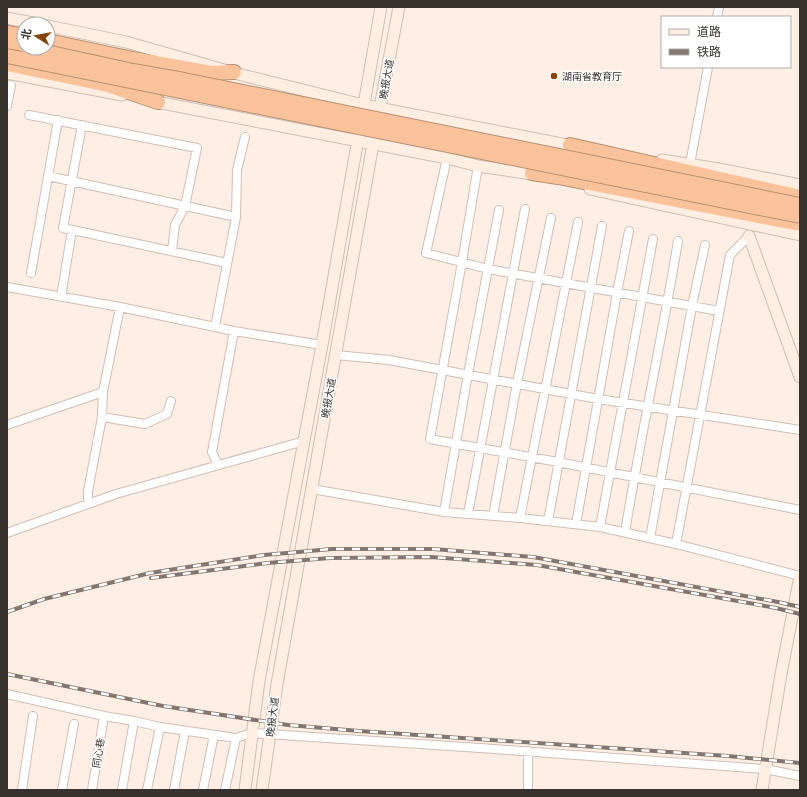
<svg xmlns="http://www.w3.org/2000/svg" width="807" height="797" font-family="Commissioner,'Noto Sans SC',sans-serif">
<style>
.lines{fill:none;stroke-linecap:round;stroke-linejoin:round}
.street-casing{stroke:#cebeb4;stroke-width:10}
.secondary-casing{stroke:#cebeb4;stroke-width:13}
.highway-casing{stroke:#b69074;stroke-width:16}
.street{stroke:#fff;stroke-width:8}
.secondary{stroke:#feede1;stroke-width:11}
.highway{stroke:#fac29a;stroke-width:14}
.rail-casing{stroke:#817770;stroke-width:4}
.rail{stroke:#fff;stroke-width:2.5;stroke-dasharray:8;stroke-linecap:butt}
.highway-bridge-casing{stroke:#b69074;stroke-width:16;stroke-linecap:butt}
.highway-bridge{stroke:#fac29a;stroke-width:14}
.poi-dot{fill:#834506;stroke:#fff;stroke-width:1.5}
.labels{text-anchor:middle;dominant-baseline:central;stroke-width:3.5;stroke-linejoin:round;paint-order:stroke}
.poi-label{font-size:10px;fill:#38322e;stroke:#fff;text-anchor:start}
.street-label{font-size:10px;fill:#38322e;stroke:#fff}
</style>
<rect width="100%" height="100%" fill="#ffeee3"/>
<g class="lines">
<defs>
<path id="street" d="M 717,17 L 719,7
M 7,106 L 11,85
M 29,115 L 197,148 L 185,206 L 175,225 L 172,251
M 82,125 L 63,228 L 227,263
M 447,158 L 426,253 L 488,269 L 719,311
M 690,164 L 708,67
M 478,166 L 462,262 L 430,439 L 558,462 L 800,510
M 48,176 L 236,217
M 31,273 L 58,120
M 7,287 L 120,307 L 234,331 L 322,345
M 61,297 L 72,230
M 215,327 L 236,217 L 237,170 L 245,137
M 336,355 L 389,360 L 598,399 L 800,430
M 102,417 L 145,424 L 167,414 L 171,401
M 7,425 L 103,392 L 120,307
M 218,465 L 212,452 L 234,331
M 312,489 L 444,512 L 520,518 L 600,527 L 676,544 L 800,576
M 88,504 L 88,491 L 102,417 L 103,392
M 444,512 L 468,374 L 499,210
M 468,514 L 525,209
M 493,516 L 517,383 L 551,218
M 520,518 L 578,222
M 548,521 L 602,226
M 576,524 L 617,293 L 629,231
M 600,527 L 653,239
M 625,532 C 641,435 662,338 678,241
M 7,533 L 116,494 L 304,441
M 650,538 L 692,306 L 705,245
M 676,544 L 730,255 L 749,236
M 7,694 L 104,716 L 134,721 L 160,727 L 236,738 L 252,733 L 480,748 L 765,769 L 800,776
M 528,751 L 528,790
M 22,790 L 33,716
M 62,790 L 74,724
M 92,790 L 104,716
M 122,790 L 134,721
M 147,790 L 160,727
M 174,790 L 185,731
M 203,790 L 214,735
M 225,790 L 236,738"/>
<path id="secondary" d="M 7,18 L 38,24
M 48,26 L 126,42 L 242,75 L 363,105 L 577,147
M 7,73 L 122,95
M 151,101 L 447,158 L 478,166 L 538,175
M 662,160 L 719,169 L 800,185
M 590,189 L 800,235
M 749,236 L 800,377
M 245,790 L 259,681 L 322,345 L 381,7
M 262,790 L 277,684 L 373,144 L 399,7
M 762,790 L 781,674 L 800,576"/>
<path id="highway" d="M 7,33 L 24,36
M 48,41 L 133,59 L 211,73 L 234,72
M 7,43 L 24,47
M 7,64 L 108,85 L 158,102
M 570,145 L 800,197
M 532,173 L 558,177 L 800,224"/>
</defs>
<!-- street casing -->
<use href="#street" class="street-casing"/>
<!-- secondary casing -->
<use href="#secondary" class="secondary-casing"/>
<!-- highway casing -->
<use href="#highway" class="highway-casing"/>
<!-- street -->
<use href="#street" class="street"/>
<!-- secondary -->
<use href="#secondary" class="secondary"/>
<!-- highway -->
<use href="#highway" class="highway"/>
<defs>
<path id="rail" d="M 151,578 L 267,563 L 330,558 L 431,557 L 537,565 L 776,608 L 800,614
M 7,612 L 44,599 L 150,573 L 264,555 L 332,549 L 433,549 L 533,557 L 778,602 L 800,607
M 7,674 L 163,706 L 288,725 L 359,731 L 728,756 L 800,763"/>
</defs>
<!-- rail casing -->
<use href="#rail" class="rail-casing"/>
<!-- rail -->
<use href="#rail" class="rail"/>
<defs>
<path id="highway-bridge" d="M 28,48 L 133,71 L 184,80 L 800,205
M 7,56 L 800,216"/>
</defs>
<!-- highway-bridge casing -->
<use href="#highway-bridge" class="highway-bridge-casing"/>
<!-- highway-bridge -->
<use href="#highway-bridge" class="highway-bridge"/>
</g>
<!-- markers -->
<circle class="poi-dot" cx="554" cy="76" r="4"/>
<g class="labels">
<!-- poi labels -->
<g class="poi-label">
<text x="562" y="76">湖南省教育厅</text>
</g>
<!-- street labels -->
<g class="street-label">
<text transform="translate(386 79) rotate(-80)">晚报大道</text>
<text transform="translate(328 398) rotate(-80)">晚报大道</text>
<text transform="translate(272 717) rotate(-83)">晚报大道</text>
<text transform="translate(98 753) rotate(-81)">同心巷</text>
</g>
</g>
<!-- border -->
<rect width="807" height="797" fill="none" stroke="#38322e" stroke-width="16"/>
<!-- legend -->
<rect x="661" y="16" width="130" height="52" fill="#ffffff" stroke="#afadab"/>
<rect x="669" y="29" width="20" height="6" fill="#feede1" stroke="#afadab"/>
<text x="697" y="36" font-size="12" fill="#38322e">道路</text>
<rect x="669" y="49" width="20" height="6" fill="#817770" stroke="#afadab"/>
<text x="697" y="56" font-size="12" fill="#38322e">铁路</text>
<!-- north arrow -->
<g transform="translate(36 36) rotate(281)"><circle r="19" fill="#ffffff" stroke="#afadab"/>
<path d="M0-3L7 15L0 10L-7 15Z" fill="#834506"/>
<text y="-6" font-size="11" font-weight="bold" text-anchor="middle" fill="#38322e">北</text>
</g>
</svg>
